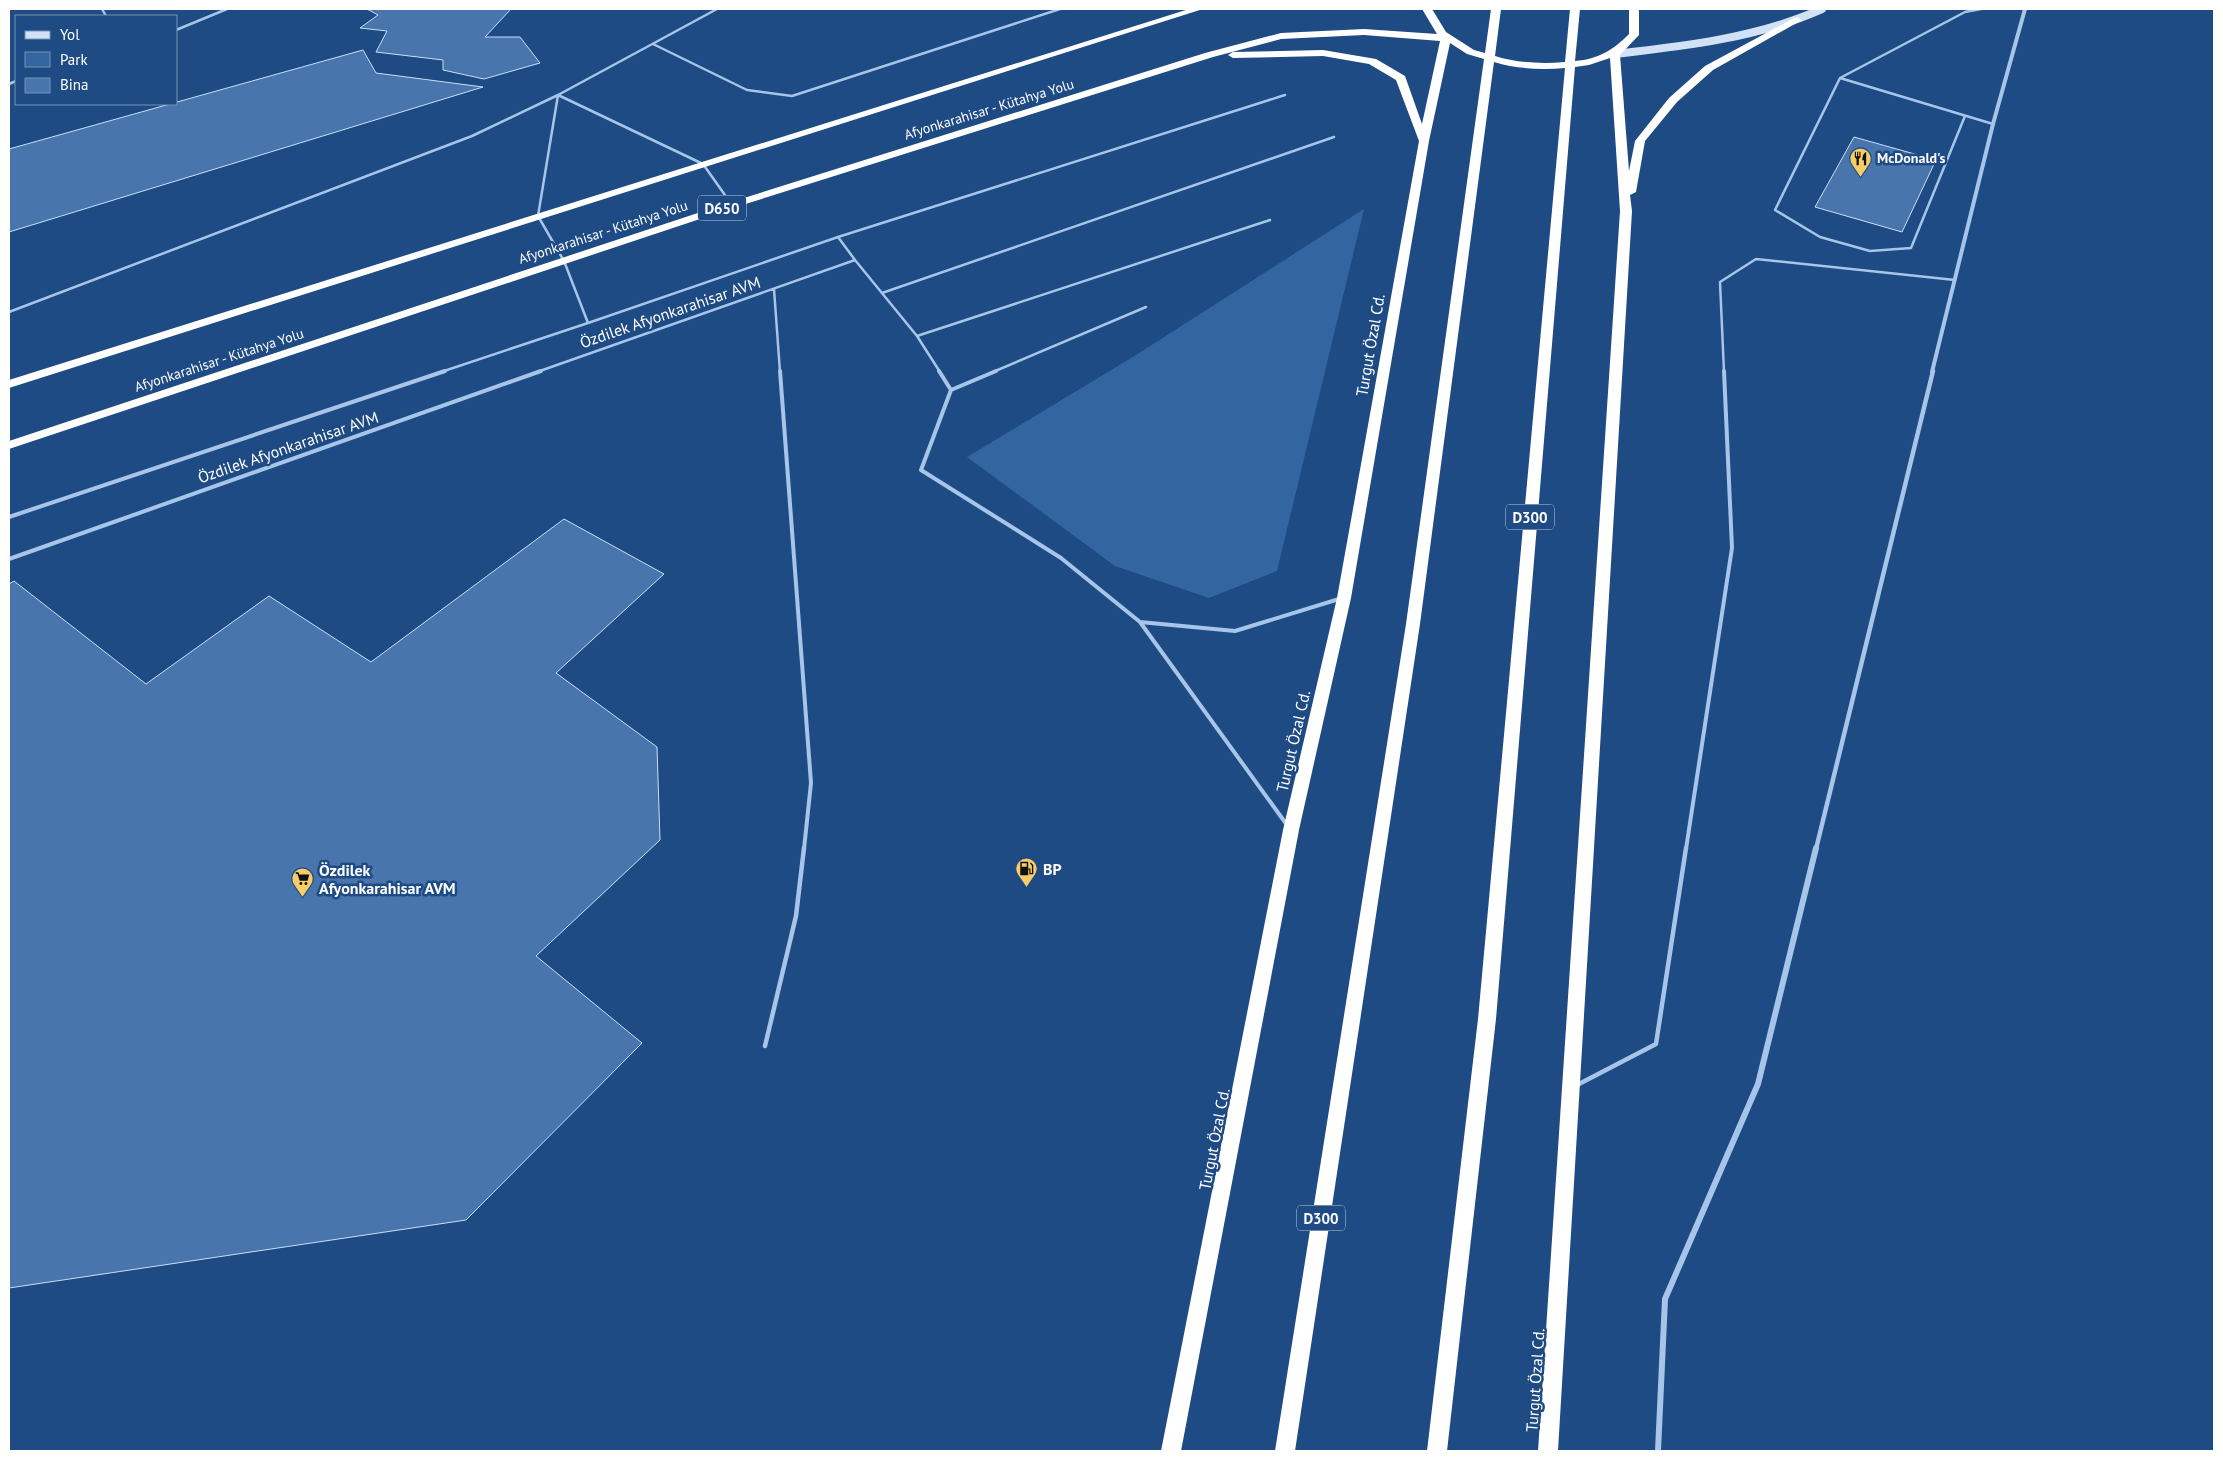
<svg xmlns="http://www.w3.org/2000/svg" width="2223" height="1460" font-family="'PT Sans',sans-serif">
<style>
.green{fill:#3365a1}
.building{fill:#4775ac;stroke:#cadff7}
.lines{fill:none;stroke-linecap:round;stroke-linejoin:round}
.lane-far2{stroke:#a6c5e9;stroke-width:2.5}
.lane-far1{stroke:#a6c5e9;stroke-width:4}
.lane{stroke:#a6c5e9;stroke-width:4.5}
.street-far2{stroke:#a6c5e9;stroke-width:4}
.street-far1{stroke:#a6c5e9;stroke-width:4.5}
.street{stroke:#a6c5e9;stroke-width:6}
.secondary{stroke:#d1e2f7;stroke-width:8}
.highway{fill:#fff;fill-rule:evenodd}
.labels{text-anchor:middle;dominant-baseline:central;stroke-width:5;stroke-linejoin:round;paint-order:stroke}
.far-street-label{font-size:14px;fill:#fff;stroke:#1f4b84}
.far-poi-label{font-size:14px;font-weight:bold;fill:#fff;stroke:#1f4b84;text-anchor:start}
.shield{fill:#1f4b84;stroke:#bcc9da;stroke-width:1}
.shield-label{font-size:15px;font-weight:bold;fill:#fff}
.street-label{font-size:16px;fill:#fff;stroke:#1f4b84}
.poi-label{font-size:16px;font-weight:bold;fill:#fff;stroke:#1f4b84;text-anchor:start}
</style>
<rect width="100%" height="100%" fill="#1f4b84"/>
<!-- green -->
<path class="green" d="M 1364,209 L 1277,571 L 1209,598 L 1115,566 L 967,457 L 1136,355 Z"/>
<!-- building -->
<path class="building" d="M 367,9 L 511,9 L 485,37 L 520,37 L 540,63 L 484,79 L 443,70 L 443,60 L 376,52 L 387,31 L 360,28 L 378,15 Z
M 363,50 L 376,73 L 483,87 L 9,232 L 9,149 Z
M 1854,137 L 1936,160 L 1902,232 L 1815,207 Z
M 564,519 L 664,574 L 556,673 L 657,747 L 660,840 L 536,956 L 642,1043 L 466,1220 L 9,1288 L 9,584 L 14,581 L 146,684 L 269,596 L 371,662 Z"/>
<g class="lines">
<!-- lane-far2 -->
<path class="lane-far2" d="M 102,9 L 106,16
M 176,30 L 227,9
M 653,44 L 747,90 L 792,96 L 1060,9
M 1840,78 L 1993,124
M 9,84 L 16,81
M 558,95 L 703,164 L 732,205
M 1965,116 L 1911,248 L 1870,251 L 1820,237 L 1775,210 L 1840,78 L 1965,12 L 1981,9
M 838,237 L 855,260
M 774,289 L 780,372
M 882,293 L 1334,137
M 9,312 L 472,136 L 558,95 L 717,9
M 588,323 L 838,237 L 1285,95
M 917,336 L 1270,220
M 441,372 L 588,323 L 564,261 L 538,216 L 558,95
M 537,372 L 855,260 L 917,336 L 940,372
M 993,372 L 1146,307
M 1724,372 L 1720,282 L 1756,259 L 1955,280"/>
<!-- lane-far1 -->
<path class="lane-far1" d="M 780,371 L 811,783 L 804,849
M 939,371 L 951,390 L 921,470 L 1061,558 L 1140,622 L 1287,825
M 951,390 L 996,371
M 9,517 L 445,371
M 9,559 L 541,371
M 1140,622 L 1235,631 L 1339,599
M 1686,849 L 1732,548 L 1724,371"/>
<!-- lane -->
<path class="lane" d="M 765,1046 L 796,916 L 804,848
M 1577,1085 L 1656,1044 L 1686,848"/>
<!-- street-far2 -->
<path class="street-far2" d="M 1932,372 L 1993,124 L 2025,9"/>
<!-- street-far1 -->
<path class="street-far1" d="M 1816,849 L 1933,371"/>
<!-- street -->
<path class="street" d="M 1658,1451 L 1665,1299 L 1758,1084 L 1816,848"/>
<!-- secondary -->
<path class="secondary" d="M 1615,54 C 1685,46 1757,38 1822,9"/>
<!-- highway -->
<path class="highway" d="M 1189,9 L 1203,9 L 9,388 L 9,380 Z
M 1422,9 L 1432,9 L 1446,32 L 1474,50 L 1485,53 L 1491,9 L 1501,9 L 1495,56 C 1517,63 1542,64 1565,62 L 1570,9 L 1580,9 L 1575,61 C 1599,59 1613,50 1629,34 L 1629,9 L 1639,9 L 1639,35 L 1620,55 L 1629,171 L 1635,141 L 1669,98 L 1705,66 L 1794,18 L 1797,17 L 1802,20 L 1713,70 L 1677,102 L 1645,141 L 1636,192 L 1630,195 L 1632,211 L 1558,1451 L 1538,1451 L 1620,211 L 1610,58 L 1589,65 L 1575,67 L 1496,1019 L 1447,1451 L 1427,1451 L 1478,1019 L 1565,68 C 1541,70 1517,69 1494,62 L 1420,624 L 1295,1451 L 1275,1451 L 1406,624 L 1484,59 L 1467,54 L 1450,43 L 1429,141 L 1351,598 L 1299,830 L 1181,1451 L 1161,1451 L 1283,830 L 1337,598 L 1419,141 L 1396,80 L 1369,64 L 1323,56 L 1233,58 L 1228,55 L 1233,52 L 1323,50 L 1376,59 L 1405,76 L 1422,124 L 1440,41 L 1364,35 L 1281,39 L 1213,57 L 736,207 L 9,449 L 9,441 L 728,203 L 1205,53 L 1281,33 L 1364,29 L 1437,34 Z"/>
</g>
<!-- icons -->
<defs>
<symbol id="restaurant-pin" viewBox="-11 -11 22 30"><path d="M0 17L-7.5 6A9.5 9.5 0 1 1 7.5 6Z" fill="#f8cd66" stroke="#1f4b84"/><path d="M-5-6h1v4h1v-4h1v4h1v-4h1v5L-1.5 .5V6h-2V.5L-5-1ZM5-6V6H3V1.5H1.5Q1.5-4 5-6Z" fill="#111"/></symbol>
<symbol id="fuel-pin" viewBox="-11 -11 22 30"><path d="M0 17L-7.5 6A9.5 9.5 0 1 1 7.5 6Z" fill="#f8cd66" stroke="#1f4b84"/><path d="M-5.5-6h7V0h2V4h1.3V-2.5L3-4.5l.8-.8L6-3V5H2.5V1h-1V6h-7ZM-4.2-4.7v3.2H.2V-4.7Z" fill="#111"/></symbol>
<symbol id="supermarket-pin" viewBox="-11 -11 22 30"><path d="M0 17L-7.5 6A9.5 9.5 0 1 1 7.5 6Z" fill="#f8cd66" stroke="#1f4b84"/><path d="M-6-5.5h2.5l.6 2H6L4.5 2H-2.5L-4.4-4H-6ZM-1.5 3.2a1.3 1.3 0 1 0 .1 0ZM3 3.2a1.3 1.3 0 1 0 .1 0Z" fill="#111"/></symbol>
</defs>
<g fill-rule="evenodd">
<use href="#restaurant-pin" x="1848" y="146" width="25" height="34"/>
<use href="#fuel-pin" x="1014" y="856" width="25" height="34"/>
<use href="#supermarket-pin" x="290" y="866" width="25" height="34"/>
</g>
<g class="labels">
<!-- far-street labels -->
<g class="far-street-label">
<text transform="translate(989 109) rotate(-17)">Afyonkarahisar - Kütahya Yolu</text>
<text transform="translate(603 232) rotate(-18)">Afyonkarahisar - Kütahya Yolu</text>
<text transform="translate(219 360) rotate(-18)">Afyonkarahisar - Kütahya Yolu</text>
</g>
<!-- far-poi labels -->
<g class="far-poi-label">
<text x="1877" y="158">McDonald's</text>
</g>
<!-- shield labels -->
<g class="shield">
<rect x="698" y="195.5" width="48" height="25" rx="4"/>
<rect x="1506" y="504.5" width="48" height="25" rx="4"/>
<rect x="1297" y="1205.5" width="48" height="25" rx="4"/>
</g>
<g class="shield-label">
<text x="722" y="208">D650</text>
<text x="1530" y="517">D300</text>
<text x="1321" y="1218">D300</text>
</g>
<!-- street labels -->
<g class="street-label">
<text transform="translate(670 312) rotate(-19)">Özdilek Afyonkarahisar AVM</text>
<text transform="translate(1370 345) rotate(-80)">Turgut Özal Cd.</text>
<text transform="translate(288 447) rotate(-19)">Özdilek Afyonkarahisar AVM</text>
<text transform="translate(1293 741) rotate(-77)">Turgut Özal Cd.</text>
<text transform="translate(1214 1139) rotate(-79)">Turgut Özal Cd.</text>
<text transform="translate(1535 1380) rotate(-86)">Turgut Özal Cd.</text>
</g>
<!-- poi labels -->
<g class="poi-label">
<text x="1043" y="869">BP</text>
<text x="319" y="870">Özdilek<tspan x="319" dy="18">Afyonkarahisar AVM</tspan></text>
</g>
</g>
<!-- border -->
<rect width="2223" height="1460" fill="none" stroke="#ffffff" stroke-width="20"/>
<!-- legend -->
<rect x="15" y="15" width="162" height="90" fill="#1f4b84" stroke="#7993b5"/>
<rect x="25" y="31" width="25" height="8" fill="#d1e2f7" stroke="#7993b5"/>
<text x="60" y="40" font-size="15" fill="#ffffff">Yol</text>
<rect x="25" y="52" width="25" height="15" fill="#3365a1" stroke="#7993b5"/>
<text x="60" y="65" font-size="15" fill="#ffffff">Park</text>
<rect x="25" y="78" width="25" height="15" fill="#4775ac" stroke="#7993b5"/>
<text x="60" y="90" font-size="15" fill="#ffffff">Bina</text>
</svg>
